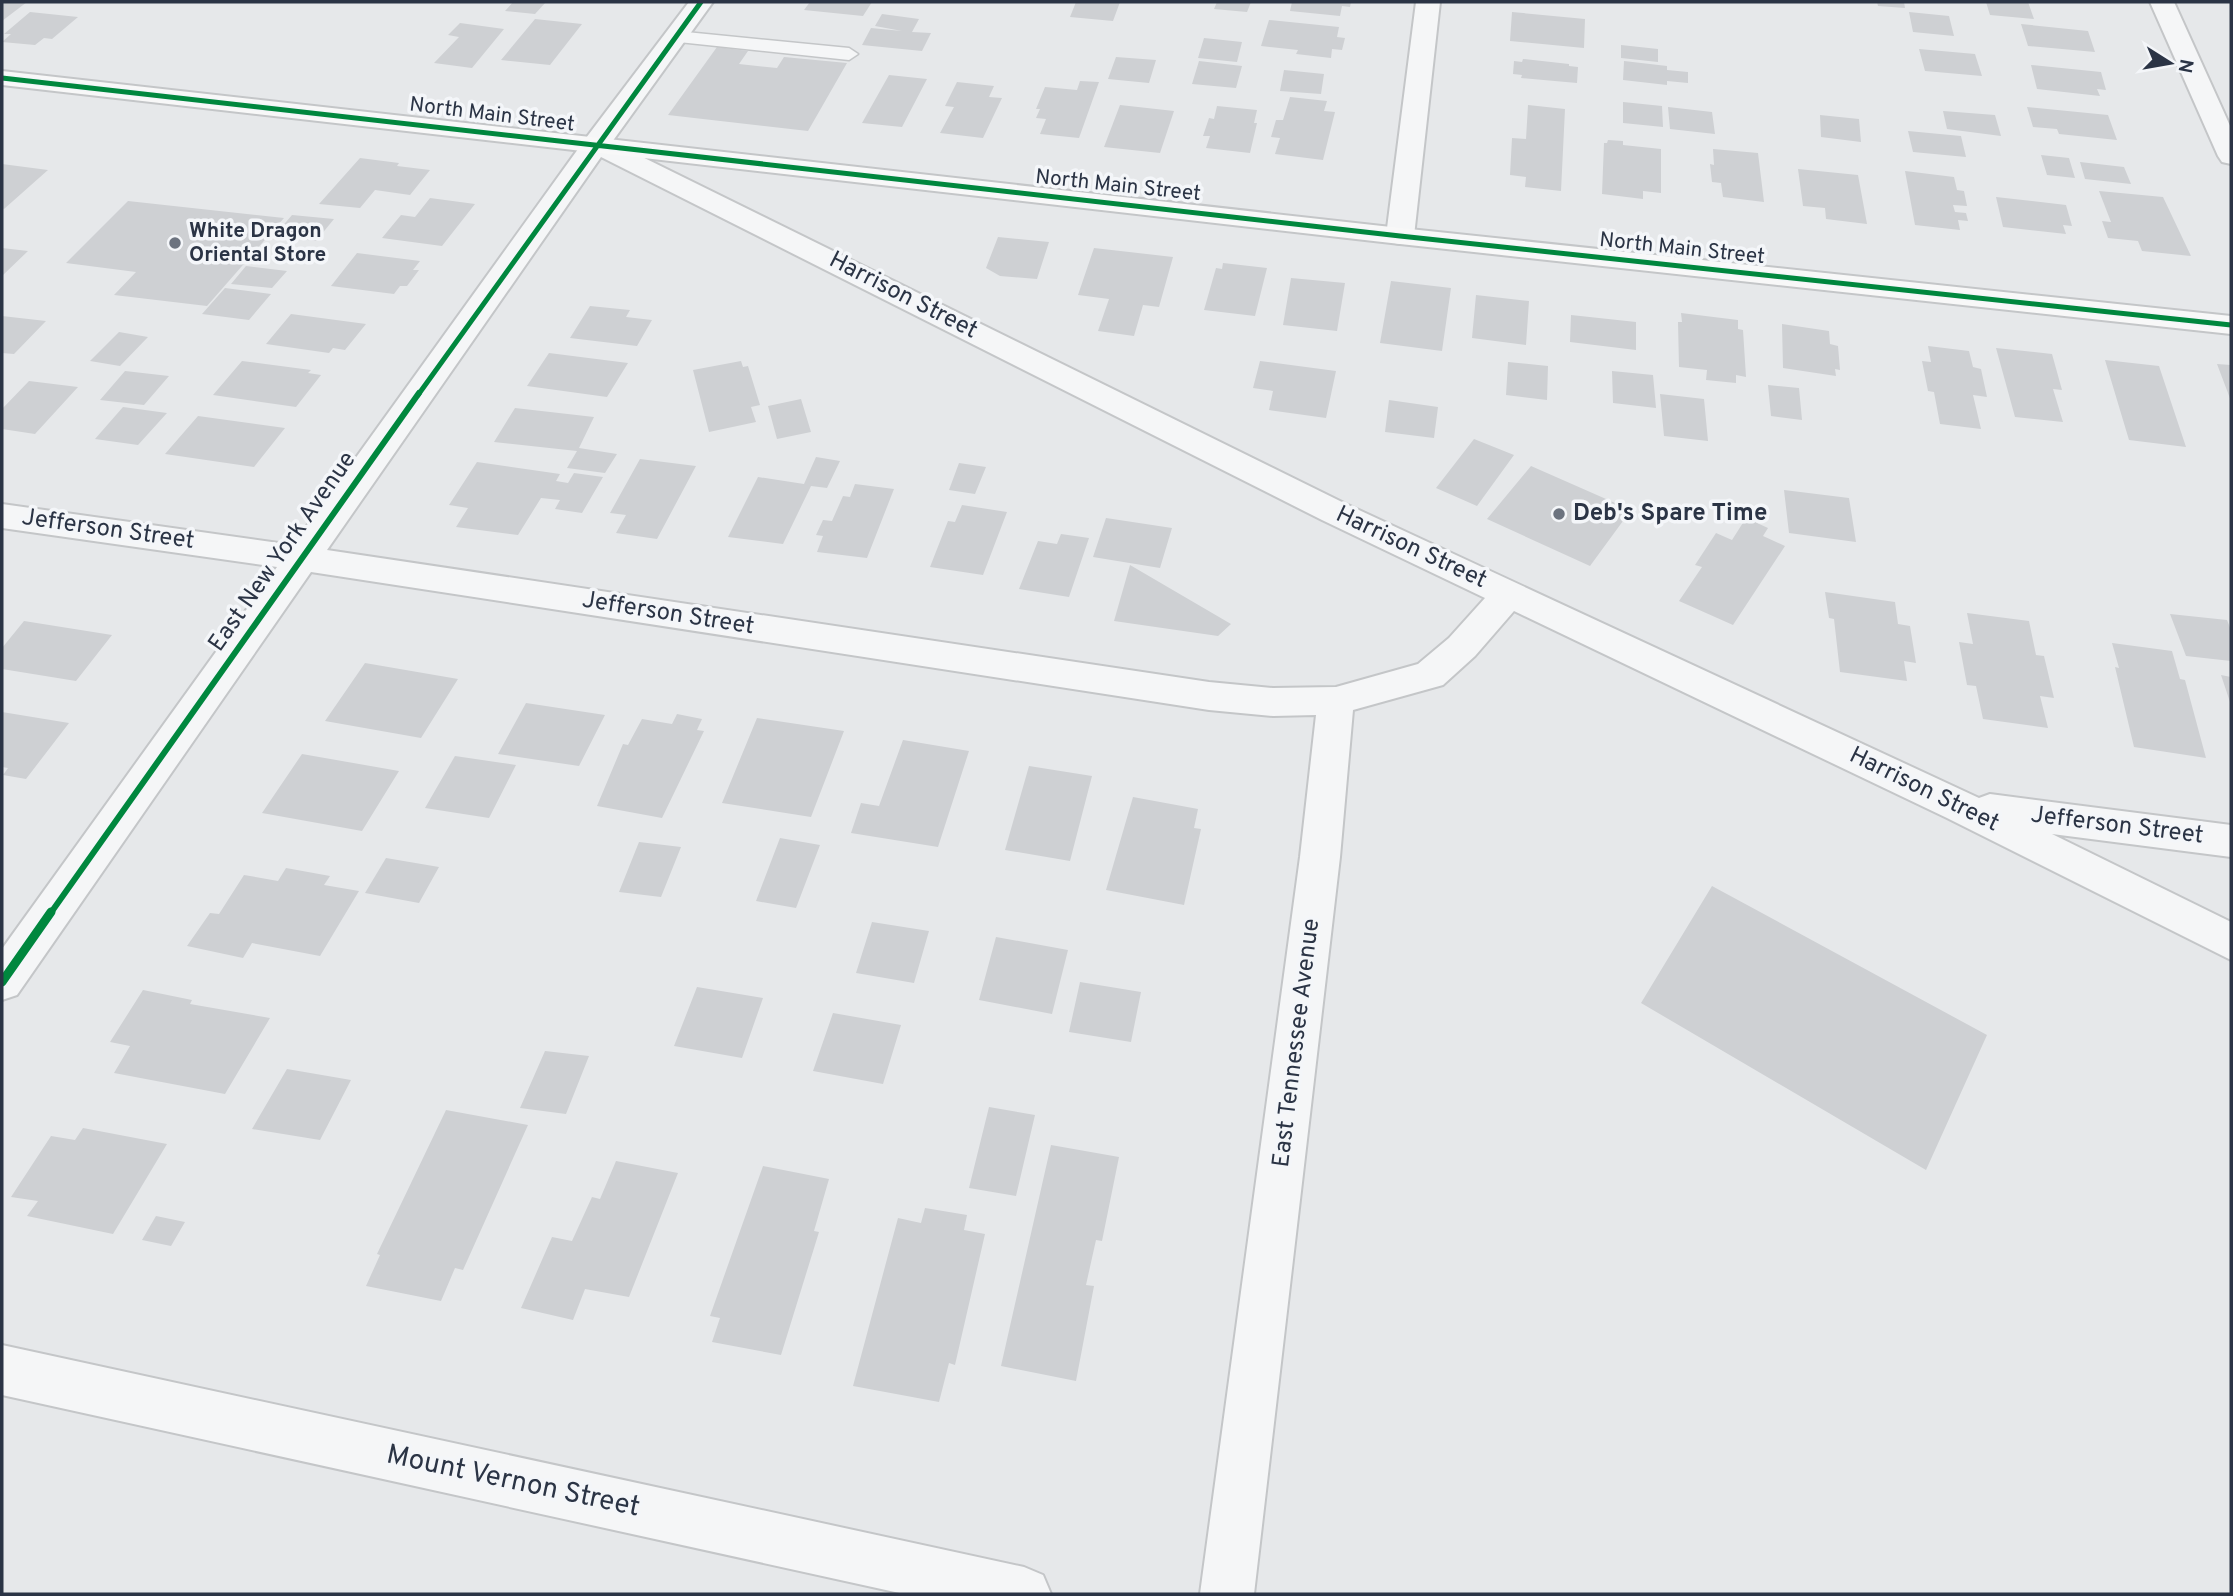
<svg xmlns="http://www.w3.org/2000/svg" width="2233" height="1596" font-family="Overpass,sans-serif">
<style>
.building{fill:#ced0d3}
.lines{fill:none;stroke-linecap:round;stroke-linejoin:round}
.service-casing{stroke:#c4c6c8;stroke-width:3}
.minor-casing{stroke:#c4c6c8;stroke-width:4}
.secondary-casing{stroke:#c4c6c8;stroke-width:4}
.service{fill:#f5f6f7;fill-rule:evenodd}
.minor{fill:#f5f6f7;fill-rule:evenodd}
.secondary{fill:#f8f8f8;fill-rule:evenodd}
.cycleway-far2-casing{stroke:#f4f6f9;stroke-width:8}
.cycleway-far1-casing{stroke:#f4f6f9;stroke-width:10}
.cycleway-casing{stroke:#f4f6f9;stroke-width:13}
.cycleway-far2{stroke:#00873e;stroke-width:5}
.cycleway-far1{stroke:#00873e;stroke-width:6}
.cycleway{stroke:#00873e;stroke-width:9}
.poi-dot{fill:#6c737f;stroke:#f4f6f9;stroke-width:2.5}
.labels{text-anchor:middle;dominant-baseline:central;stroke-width:7;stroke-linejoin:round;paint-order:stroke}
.far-street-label{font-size:21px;fill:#2b3445;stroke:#f4f6f9}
.far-poi-label{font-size:21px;font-weight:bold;fill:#2b3445;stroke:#f4f6f9;text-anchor:start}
.street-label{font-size:24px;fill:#2b3445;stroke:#f4f6f9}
.poi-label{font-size:24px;font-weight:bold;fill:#2b3445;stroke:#f4f6f9;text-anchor:start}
.near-street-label{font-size:28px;fill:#2b3445;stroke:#f4f6f9}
</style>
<rect width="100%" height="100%" fill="#e6e8ea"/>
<!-- building -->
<path class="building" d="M 2,2 L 27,2 L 2,21 Z
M 513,2 L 546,2 L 535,14 L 505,11 Z
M 810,2 L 872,2 L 863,16 L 804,10 Z
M 1076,2 L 1120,2 L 1113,21 L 1070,17 Z
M 1217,2 L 1251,2 L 1247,12 L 1214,9 Z
M 1292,2 L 1351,2 L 1350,7 L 1342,6 L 1340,16 L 1290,11 Z
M 1877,2 L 1904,2 L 1905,8 L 1878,6 Z
M 1986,2 L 2028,2 L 2034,19 L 1990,15 Z
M 30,12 L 78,17 L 52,39 L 44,38 L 35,45 L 2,42 L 11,34 L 4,34 Z
M 1512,12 L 1585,19 L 1584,48 L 1510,41 Z
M 1909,12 L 1949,16 L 1954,36 L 1913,32 Z
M 882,14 L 919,19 L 912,32 L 931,33 L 922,51 L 862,45 L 871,28 L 902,31 L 875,26 Z
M 535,19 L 582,24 L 550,65 L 501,60 Z
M 1269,20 L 1339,27 L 1337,37 L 1345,38 L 1342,50 L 1332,49 L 1331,58 L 1296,54 L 1298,50 L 1261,46 Z
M 460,23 L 504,29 L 472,68 L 434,63 L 459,37 L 448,35 Z
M 2021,24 L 2088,31 L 2095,52 L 2028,46 Z
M 1204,38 L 1242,42 L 1237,62 L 1198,58 Z
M 1621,45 L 1658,49 L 1658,62 L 1621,58 Z
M 717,47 L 748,51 L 739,64 L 777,68 L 784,57 L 847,63 L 808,131 L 668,115 Z
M 1919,49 L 1975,54 L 1982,76 L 1925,71 Z
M 1116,57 L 1156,60 L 1149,83 L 1108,79 Z
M 1523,59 L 1569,64 L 1569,66 L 1578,67 L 1577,83 L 1521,78 L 1522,75 L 1513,74 L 1514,61 L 1522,62 Z
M 1199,61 L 1242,66 L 1236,88 L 1192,84 Z
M 1624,61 L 1667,66 L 1667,70 L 1688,72 L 1688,83 L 1667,81 L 1667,85 L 1623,80 Z
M 2031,65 L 2101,72 L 2106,90 L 2097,89 L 2100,96 L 2037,89 Z
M 1284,70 L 1324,74 L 1321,94 L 1280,91 Z
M 889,75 L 927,79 L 902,127 L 862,123 Z
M 1080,81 L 1099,82 L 1079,138 L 1040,134 L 1046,119 L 1036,118 L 1040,109 L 1036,109 L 1045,87 L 1077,90 Z
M 957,82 L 994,86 L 989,97 L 1002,98 L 983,138 L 940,133 L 954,107 L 945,106 Z
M 1290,97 L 1327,101 L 1324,111 L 1335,112 L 1323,160 L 1275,154 L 1280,138 L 1271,137 L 1276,120 L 1283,120 Z
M 1623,102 L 1662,106 L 1663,127 L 1623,123 Z
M 1120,105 L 1174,111 L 1160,153 L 1104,147 Z
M 1528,105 L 1565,109 L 1561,191 L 1525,187 L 1526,177 L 1510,175 L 1512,138 L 1526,139 Z
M 1217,106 L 1257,110 L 1254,123 L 1257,123 L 1250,153 L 1206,148 L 1210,136 L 1203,136 L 1209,118 L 1214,119 Z
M 1668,107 L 1712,112 L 1715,134 L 1670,129 Z
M 2027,107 L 2108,115 L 2117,140 L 2059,134 L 2057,129 L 2033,127 Z
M 1943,111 L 1995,115 L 2001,136 L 1947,129 Z
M 1820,115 L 1859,119 L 1861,142 L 1821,137 Z
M 1908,131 L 1961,136 L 1966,157 L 1913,152 Z
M 1608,140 L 1623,141 L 1623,145 L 1661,149 L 1661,193 L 1643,191 L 1643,199 L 1602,194 L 1604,143 L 1607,143 Z
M 1713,149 L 1758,153 L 1764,202 L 1723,197 L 1721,183 L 1712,182 L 1710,164 L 1714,165 Z
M 2041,155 L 2069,158 L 2075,178 L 2047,175 Z
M 360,158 L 399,163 L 397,166 L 430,170 L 410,195 L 375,190 L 360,208 L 319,204 Z
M 2080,162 L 2124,167 L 2131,184 L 2085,179 Z
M 2,164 L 48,170 L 4,209 L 2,208 Z
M 1798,169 L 1858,175 L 1867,224 L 1826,219 L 1825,208 L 1803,206 Z
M 1905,171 L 1954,177 L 1957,190 L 1964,191 L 1967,206 L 1953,205 L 1955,212 L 1966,213 L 1968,221 L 1958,220 L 1960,230 L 1915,225 Z
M 2099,191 L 2163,197 L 2191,256 L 2142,251 L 2138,241 L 2108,238 L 2102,221 L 2111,222 Z
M 1996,197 L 2066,205 L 2072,226 L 2063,225 L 2066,234 L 2003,227 Z
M 430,198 L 475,204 L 442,246 L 382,238 L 401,215 L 415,217 Z
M 128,201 L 284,218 L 207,306 L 114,295 L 136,272 L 66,263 Z
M 292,215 L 334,219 L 316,241 L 274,236 Z
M 998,237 L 1049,242 L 1037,279 L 1000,276 L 986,268 Z
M 2,248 L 28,251 L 2,276 Z
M 1094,248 L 1173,257 L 1159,307 L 1143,305 L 1134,336 L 1098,331 L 1109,299 L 1078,295 Z
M 357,253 L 420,261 L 413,270 L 419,270 L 407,286 L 400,286 L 394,294 L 331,286 Z
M 1223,263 L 1267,268 L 1255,316 L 1204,310 L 1216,268 L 1222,269 Z
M 246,266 L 287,271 L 272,288 L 231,284 Z
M 1291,278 L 1345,283 L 1337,331 L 1283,325 Z
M 1391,281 L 1451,288 L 1442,351 L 1380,343 Z
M 225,288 L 271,294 L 249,320 L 202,314 Z
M 1476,295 L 1529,301 L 1526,345 L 1472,338 Z
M 590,306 L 630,310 L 626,317 L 652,320 L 637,346 L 570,338 Z
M 1681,313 L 1738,320 L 1738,329 L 1743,330 L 1746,377 L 1736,375 L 1736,383 L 1706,380 L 1707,370 L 1679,367 L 1678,322 L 1682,322 Z
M 291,314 L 366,324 L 345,350 L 333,348 L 329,353 L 266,344 Z
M 1571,315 L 1636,322 L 1636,350 L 1570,342 Z
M 2,316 L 46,321 L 14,354 L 2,353 Z
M 1782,324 L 1829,331 L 1830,344 L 1838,346 L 1840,370 L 1835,369 L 1836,376 L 1783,368 Z
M 119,332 L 148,337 L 120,366 L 90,361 Z
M 1928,346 L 1969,351 L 1973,367 L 1981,369 L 1987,397 L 1973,395 L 1981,429 L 1940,424 L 1934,392 L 1928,391 L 1922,361 L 1931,362 Z
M 1996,348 L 2052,354 L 2062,390 L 2053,389 L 2063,422 L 2015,417 Z
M 549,353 L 628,363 L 607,397 L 527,386 Z
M 2105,360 L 2159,366 L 2186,447 L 2129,440 Z
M 242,361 L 311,370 L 308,373 L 321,375 L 296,407 L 213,395 Z
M 741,361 L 743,367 L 748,366 L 760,405 L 751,407 L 756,422 L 709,432 L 693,370 Z
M 1260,361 L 1336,371 L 1326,418 L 1269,410 L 1273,391 L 1253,388 Z
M 1508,362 L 1548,366 L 1547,400 L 1506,395 Z
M 2217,364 L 2231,365 L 2231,401 Z
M 125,371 L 169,376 L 144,405 L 100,400 Z
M 1612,371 L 1653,375 L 1656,408 L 1613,403 Z
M 29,381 L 78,387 L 35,434 L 2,429 L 2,409 Z
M 1768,385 L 1799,388 L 1802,420 L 1771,416 Z
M 1660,394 L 1704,399 L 1708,441 L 1664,436 Z
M 801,399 L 811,432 L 777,439 L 768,406 Z
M 1389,400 L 1438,407 L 1434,438 L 1385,432 Z
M 123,407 L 167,413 L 138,445 L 95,439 Z
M 515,408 L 594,417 L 579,448 L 617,454 L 605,473 L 567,468 L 577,451 L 494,442 Z
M 198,416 L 285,428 L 254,467 L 165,454 Z
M 1474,439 L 1514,455 L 1477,506 L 1436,488 Z
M 816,457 L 840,461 L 827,488 L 811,486 L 783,544 L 728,537 L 758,477 L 804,484 Z
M 640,459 L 696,466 L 657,539 L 616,533 L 626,515 L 610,513 Z
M 477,462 L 560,474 L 556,481 L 568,483 L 574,473 L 603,477 L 582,513 L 555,509 L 560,500 L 541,498 L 518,535 L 456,527 L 468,508 L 449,505 Z
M 959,463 L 986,467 L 975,494 L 949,490 Z
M 1531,466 L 1631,510 L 1590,566 L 1487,519 Z
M 855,484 L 894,489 L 867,558 L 817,552 L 823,536 L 816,535 L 823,520 L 832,521 L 843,496 L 850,497 Z
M 1784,490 L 1849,498 L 1856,542 L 1789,533 Z
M 962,505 L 1007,512 L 983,575 L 930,567 L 948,521 L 955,522 Z
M 1106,518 L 1172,528 L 1160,568 L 1093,557 Z
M 1746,518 L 1768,528 L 1763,536 L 1785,546 L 1733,625 L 1679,601 L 1702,567 L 1695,565 L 1716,533 L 1732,540 Z
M 1061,534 L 1089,538 L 1069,597 L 1019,589 L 1038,541 L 1057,544 Z
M 1130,565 L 1231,624 L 1218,636 L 1114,621 Z
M 1825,592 L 1895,602 L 1898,624 L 1910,626 L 1916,663 L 1904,661 L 1907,681 L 1840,672 L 1834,619 L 1829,618 Z
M 1967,613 L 2029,621 L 2036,655 L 2044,656 L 2054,698 L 2040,696 L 2048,728 L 1983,719 L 1976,686 L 1967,685 L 1959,642 L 1973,644 Z
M 2170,614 L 2227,620 L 2231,630 L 2231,661 L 2186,656 Z
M 24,621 L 112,635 L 76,681 L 2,669 L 2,648 Z
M 2112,643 L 2172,651 L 2180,679 L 2185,680 L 2206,758 L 2134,747 L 2115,667 L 2119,668 Z
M 365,663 L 458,679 L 421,738 L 325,721 Z
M 2221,675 L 2231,677 L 2231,705 Z
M 526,703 L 605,715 L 579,766 L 498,754 Z
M 2,712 L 69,723 L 26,779 L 3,775 L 8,768 L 2,767 Z
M 677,714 L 702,719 L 697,730 L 704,731 L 662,818 L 597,806 L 623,744 L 628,745 L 642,719 L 672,724 Z
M 757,718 L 844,731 L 811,817 L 722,803 Z
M 903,740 L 969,751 L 938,847 L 851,833 L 861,803 L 879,806 Z
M 302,754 L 399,771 L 362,831 L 262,813 Z
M 455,756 L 516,765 L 489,818 L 425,808 Z
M 1029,766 L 1092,776 L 1070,861 L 1005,850 Z
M 1133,797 L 1198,809 L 1194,828 L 1201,829 L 1184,905 L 1106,890 Z
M 780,838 L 820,845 L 796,908 L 756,901 Z
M 639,842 L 681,847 L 661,897 L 619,892 Z
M 386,858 L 439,867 L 419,903 L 365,893 Z
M 286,868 L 330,876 L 324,885 L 359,891 L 320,956 L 252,943 L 243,958 L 187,946 L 210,913 L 219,914 L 244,875 L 278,881 Z
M 1712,886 L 1987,1035 L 1926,1170 L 1641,1003 Z
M 872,922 L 929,931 L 914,983 L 856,973 Z
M 996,937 L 1068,950 L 1052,1014 L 979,1000 Z
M 1080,982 L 1141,992 L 1131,1042 L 1069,1032 Z
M 697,987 L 763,998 L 742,1058 L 674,1046 Z
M 143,990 L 192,1000 L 190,1004 L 270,1018 L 225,1094 L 114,1073 L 130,1046 L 110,1042 Z
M 833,1013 L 901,1025 L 883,1084 L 813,1071 Z
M 545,1051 L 589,1056 L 566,1114 L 520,1108 Z
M 287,1069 L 351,1080 L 320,1140 L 252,1129 Z
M 989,1107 L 1035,1115 L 1016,1196 L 969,1188 Z
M 446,1110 L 528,1125 L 463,1270 L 455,1268 L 441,1301 L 366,1286 L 380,1255 L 377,1254 Z
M 83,1128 L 167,1144 L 113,1234 L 27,1216 L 38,1201 L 11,1197 L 51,1136 L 75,1140 Z
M 1051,1145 L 1119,1157 L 1102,1241 L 1096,1240 L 1086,1285 L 1094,1286 L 1076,1381 L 1001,1366 Z
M 616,1161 L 678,1173 L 629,1297 L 585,1289 L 573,1320 L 521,1308 L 552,1237 L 572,1241 L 592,1197 L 600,1199 Z
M 763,1166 L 829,1179 L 814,1231 L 819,1232 L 781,1355 L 712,1342 L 720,1318 L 710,1316 Z
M 925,1208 L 967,1215 L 964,1230 L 985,1234 L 955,1365 L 949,1363 L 939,1402 L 853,1386 L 898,1218 L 921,1223 Z
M 156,1216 L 185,1222 L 171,1246 L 142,1240 Z"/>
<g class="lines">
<defs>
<path id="service" d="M 676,31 L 849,48 L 858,54 L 849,60 L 669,41 L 667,37 L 669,33 Z"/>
<path id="minor" d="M 689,2 L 713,2 L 612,142 L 1346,504 L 1979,798 L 1990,794 L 2231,825 L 2231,857 L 2052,834 L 2231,922 L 2231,960 L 1947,818 L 1514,611 L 1475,656 L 1443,685 L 1353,710 L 1340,857 L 1254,1594 L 1200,1594 L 1300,857 L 1316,715 L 1273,716 L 1209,710 L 311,572 L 17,995 L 2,1000 L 2,949 L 277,567 L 2,528 L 2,504 L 293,545 L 586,138 ZM 601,157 L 1322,520 L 1485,598 L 1449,638 L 1418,664 L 1336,687 L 1273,688 L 1209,682 L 327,550 Z
M 1416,2 L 1440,2 L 1414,236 L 1410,242 L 1400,244 L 1390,242 L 1386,236 Z
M 2150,2 L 2174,2 L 2231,128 L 2231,164 L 2222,162 L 2218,156 Z
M 2,1345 L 1024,1567 L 1043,1575 L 1051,1594 L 904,1594 L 2,1395 Z"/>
<path id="secondary" d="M 2,71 L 1400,228 L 2231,316 L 2231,334 L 1400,244 L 2,85 Z"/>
</defs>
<!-- service casing -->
<use href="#service" class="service-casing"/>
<!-- minor casing -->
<use href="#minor" class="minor-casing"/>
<!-- secondary casing -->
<use href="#secondary" class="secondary-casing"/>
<!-- service -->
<use href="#service" class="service"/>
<!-- minor -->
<use href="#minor" class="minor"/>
<!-- secondary -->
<use href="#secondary" class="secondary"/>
<defs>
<path id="cycleway-far2" d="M 2,78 L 1400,236 L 2231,325
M 418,395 L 701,2"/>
<path id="cycleway-far1" d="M 50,914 L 419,393"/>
<path id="cycleway" d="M 2,982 L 51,912"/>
</defs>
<!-- cycleway-far2 casing -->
<use href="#cycleway-far2" class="cycleway-far2-casing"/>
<!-- cycleway-far1 casing -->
<use href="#cycleway-far1" class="cycleway-far1-casing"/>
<!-- cycleway casing -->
<use href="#cycleway" class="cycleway-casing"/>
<!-- cycleway-far2 -->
<use href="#cycleway-far2" class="cycleway-far2"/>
<!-- cycleway-far1 -->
<use href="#cycleway-far1" class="cycleway-far1"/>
<!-- cycleway -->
<use href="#cycleway" class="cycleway"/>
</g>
<!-- markers -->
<g class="poi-dot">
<circle cx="175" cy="243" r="7"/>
<circle cx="1559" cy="514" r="7"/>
</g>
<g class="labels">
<!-- far-street labels -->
<g class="far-street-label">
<text transform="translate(492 115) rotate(7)">North Main Street</text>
<text transform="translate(1118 186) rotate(6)">North Main Street</text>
<text transform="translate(1682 249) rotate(6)">North Main Street</text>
</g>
<!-- far-poi labels -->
<g class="far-poi-label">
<text x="189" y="231">White Dragon<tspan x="189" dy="24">Oriental Store</tspan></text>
</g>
<!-- street labels -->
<g class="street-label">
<text transform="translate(903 296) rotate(27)">Harrison Street</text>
<text transform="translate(108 530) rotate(8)">Jefferson Street</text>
<text transform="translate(1411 548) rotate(25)">Harrison Street</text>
<text transform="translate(283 552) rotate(-55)">East New York Avenue</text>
<text transform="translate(668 614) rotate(9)">Jefferson Street</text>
<text transform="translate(1924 790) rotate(26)">Harrison Street</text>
<text transform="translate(2117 826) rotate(7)">Jefferson Street</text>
<text transform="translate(1297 1043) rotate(-83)">East Tennessee Avenue</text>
</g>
<!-- poi labels -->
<g class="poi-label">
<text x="1573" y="514">Deb's Spare Time</text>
</g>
<!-- near-street labels -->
<g class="near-street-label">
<text transform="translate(513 1482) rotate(12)">Mount Vernon Street</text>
</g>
</g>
<!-- border -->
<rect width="2233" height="1596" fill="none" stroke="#2b3445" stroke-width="7"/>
<!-- north arrow -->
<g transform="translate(2170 63) rotate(101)" stroke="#f4f6f9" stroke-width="5" paint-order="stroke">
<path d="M0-5L12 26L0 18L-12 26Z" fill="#2b3445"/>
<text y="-10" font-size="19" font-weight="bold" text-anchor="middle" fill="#2b3445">N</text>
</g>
</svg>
